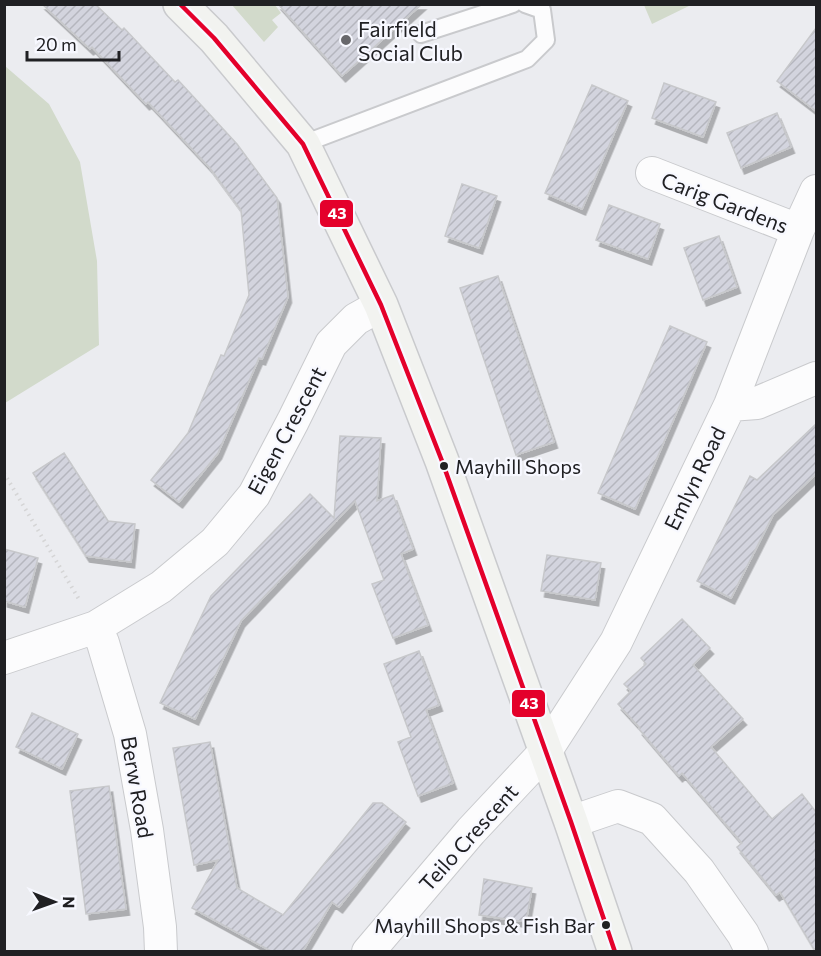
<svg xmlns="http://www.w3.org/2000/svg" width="821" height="956" font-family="Commissioner,sans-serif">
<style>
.grass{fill:#d2dacb}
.building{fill:url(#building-hatch);stroke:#c7c8cb;stroke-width:1.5;filter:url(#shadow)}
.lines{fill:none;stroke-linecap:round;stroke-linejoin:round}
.lane-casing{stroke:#c9cacd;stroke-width:20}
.street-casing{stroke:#c9cacd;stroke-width:34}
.secondary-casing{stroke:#c9cacd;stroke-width:36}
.path{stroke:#d5d5d6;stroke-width:4;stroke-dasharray:1.5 4.5;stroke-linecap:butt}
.lane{stroke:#fcfcfd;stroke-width:16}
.street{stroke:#fcfcfd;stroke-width:32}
.secondary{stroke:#f2f3f0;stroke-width:33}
.bus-1-casing{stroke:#f7f8ff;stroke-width:9}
.bus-1{stroke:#e4002b;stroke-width:4.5}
.poi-dot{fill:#67676b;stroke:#f7f8ff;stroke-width:2}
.bus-dot{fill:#202023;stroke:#f7f8ff;stroke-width:2}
.labels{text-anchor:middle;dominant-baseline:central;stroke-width:4.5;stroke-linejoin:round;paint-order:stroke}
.bus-label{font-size:20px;fill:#202023;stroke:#f7f8ff;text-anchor:start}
.poi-label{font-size:21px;fill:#202023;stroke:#f7f8ff;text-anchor:start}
.street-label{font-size:21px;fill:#202023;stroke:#f7f8ff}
.line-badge{stroke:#f7f8ff;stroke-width:2}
.badge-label{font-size:16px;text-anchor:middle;font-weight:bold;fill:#fff}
</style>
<defs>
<pattern id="building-hatch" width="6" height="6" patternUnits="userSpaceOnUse" patternTransform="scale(1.5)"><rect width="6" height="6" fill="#d3d4de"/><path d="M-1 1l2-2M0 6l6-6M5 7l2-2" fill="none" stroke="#b5b6be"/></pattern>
<filter id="shadow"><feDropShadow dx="3.5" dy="6" stdDeviation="0" flood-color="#0004"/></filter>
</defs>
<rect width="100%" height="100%" fill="#ebecf0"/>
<!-- grass -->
<path class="grass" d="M 232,5 L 275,5 L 281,13 L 272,20 L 278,27 L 264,42 Z
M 644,5 L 691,5 L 652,24 Z
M 5,66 L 49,104 L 80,162 L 97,261 L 99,345 L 5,403 Z"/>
<!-- building -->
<path class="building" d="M 42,4 L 95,4 L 122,30 L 124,28 L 175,82 L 178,80 L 237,144 L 277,198 L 288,297 L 262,359 L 259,358 L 218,453 L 179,502 L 151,480 L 188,433 L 221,355 L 224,356 L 249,295 L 241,210 L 210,168 L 148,102 L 146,104 L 92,47 L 90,49 Z
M 278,4 L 422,4 L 342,76 Z
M 816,28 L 816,111 L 777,81 Z
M 664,83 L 716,102 L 703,137 L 652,118 Z
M 592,85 L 628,101 L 582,209 L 545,193 Z
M 777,113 L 791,147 L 741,168 L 727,133 Z
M 462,184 L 497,196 L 479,248 L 445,236 Z
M 609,205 L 660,224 L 648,259 L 596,240 Z
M 719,236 L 737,287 L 703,300 L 684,248 Z
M 498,276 L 554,442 L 516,455 L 460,288 Z
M 670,326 L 707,342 L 635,509 L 598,493 Z
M 816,424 L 816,474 L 773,515 L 731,598 L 697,581 L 750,476 L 757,480 Z
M 340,436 L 381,438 L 377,501 L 393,495 L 413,549 L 401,554 L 428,625 L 393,638 L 372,584 L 384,580 L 355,501 L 241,621 L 195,719 L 160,703 L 211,596 L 310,494 L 334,518 Z
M 64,453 L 108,521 L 135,524 L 131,562 L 86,556 L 33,473 Z
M 4,549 L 38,558 L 25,607 L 4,601 Z
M 547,555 L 601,563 L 595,600 L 541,591 Z
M 682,619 L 710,648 L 693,665 L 743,719 L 711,747 L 772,819 L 802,794 L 816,812 L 816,951 L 815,951 L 780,892 L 776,895 L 737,847 L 742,843 L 682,773 L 679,776 L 639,729 L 640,728 L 618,704 L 631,691 L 624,684 L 646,664 L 641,658 Z
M 419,651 L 439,705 L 426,710 L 453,783 L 418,796 L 398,742 L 411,737 L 384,664 Z
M 32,713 L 78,734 L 62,769 L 16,747 Z
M 210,742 L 237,888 L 283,915 L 373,803 L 382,803 L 406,822 L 339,907 L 332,902 L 303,951 L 271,951 L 192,908 L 218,860 L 194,865 L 173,748 Z
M 109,786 L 126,909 L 86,914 L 70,791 Z
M 484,879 L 532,888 L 526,922 L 479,915 Z"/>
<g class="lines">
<defs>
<path id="lane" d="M 421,34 L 513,4
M 303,144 L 527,59 L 546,40 L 542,10 L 525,4"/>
<path id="street" d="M 652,173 L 798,230
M 730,405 L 757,403 L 816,378
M 96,627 L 103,643 L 130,734 L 147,830 L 160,927 L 161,952
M 4,658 L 96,627 L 161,587 L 215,542 L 254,495 L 293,421 L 331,344 L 356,319 L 381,305
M 571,822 L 618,806 L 652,819 L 699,871 L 743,934 L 752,952
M 368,952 L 471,831 L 545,752 L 616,642 L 730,405 L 798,230 L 816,191"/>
<path id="secondary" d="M 180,4 L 214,38 L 303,144 L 381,305 L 442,461 L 571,822 L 615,952"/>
</defs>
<!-- lane casing -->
<use href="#lane" class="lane-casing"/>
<!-- street casing -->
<use href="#street" class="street-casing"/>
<!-- secondary casing -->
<use href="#secondary" class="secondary-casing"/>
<!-- path -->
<path class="path" d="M 4,473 L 80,601"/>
<!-- lane -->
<use href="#lane" class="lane"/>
<!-- street -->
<use href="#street" class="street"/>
<!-- secondary -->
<use href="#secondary" class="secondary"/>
<defs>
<path id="bus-1" d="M 180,4 L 214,38 L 303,144 L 381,305 L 442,461 L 571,822 L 615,952"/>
</defs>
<!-- bus-1 casing -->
<use href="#bus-1" class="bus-1-casing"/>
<!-- bus-1 -->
<use href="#bus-1" class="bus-1"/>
</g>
<!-- markers -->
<circle class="poi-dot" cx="346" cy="40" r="6"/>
<g class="bus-dot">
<circle cx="444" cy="466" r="5"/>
<circle cx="606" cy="925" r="5"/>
</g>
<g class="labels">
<!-- bus labels -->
<g class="bus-label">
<text x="455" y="466">Mayhill Shops</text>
<text x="595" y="925" text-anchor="end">Mayhill Shops &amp; Fish Bar</text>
</g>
<!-- poi labels -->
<g class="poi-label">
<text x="358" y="28">Fairfield<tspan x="358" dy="24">Social Club</tspan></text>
</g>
<!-- street labels -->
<g class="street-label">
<text transform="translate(725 202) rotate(21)">Carig Gardens</text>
<text transform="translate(286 430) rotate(-62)">Eigen Crescent</text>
<text transform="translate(694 478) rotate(-64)">Emlyn Road</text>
<text transform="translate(138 787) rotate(80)">Berw Road</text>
<text transform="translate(468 837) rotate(-48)">Teilo Crescent</text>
</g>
</g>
<g class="line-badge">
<rect x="319" y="199" width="35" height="29" rx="6" fill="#e4002b"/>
<rect x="511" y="689" width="35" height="29" rx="6" fill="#e4002b"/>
</g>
<g class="badge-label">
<text x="337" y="219">43</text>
<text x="529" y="709">43</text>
</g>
<!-- border -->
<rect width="821" height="956" fill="none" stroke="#202023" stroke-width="12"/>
<!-- north arrow -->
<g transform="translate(54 902) rotate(91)" stroke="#f7f8ff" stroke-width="4.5" paint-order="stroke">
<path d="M0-4.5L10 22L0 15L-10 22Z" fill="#202023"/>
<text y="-9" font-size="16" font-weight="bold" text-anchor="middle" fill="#202023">N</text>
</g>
<!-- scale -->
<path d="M27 51v9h92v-9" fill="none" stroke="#202023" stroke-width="3"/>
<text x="36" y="51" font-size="18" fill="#202023" stroke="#f7f8ff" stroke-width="4.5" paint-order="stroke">20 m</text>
</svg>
